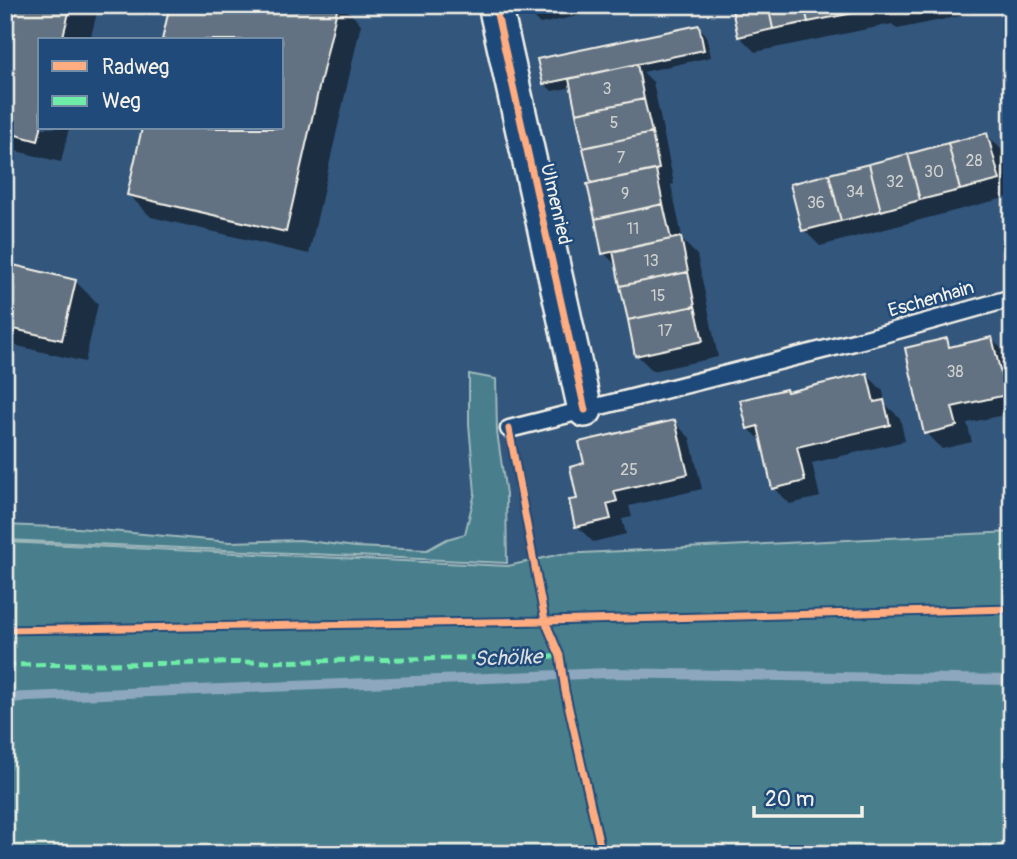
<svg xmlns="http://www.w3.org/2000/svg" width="1017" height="859" font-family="Pangolin,sans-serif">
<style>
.green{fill:#497f8d;stroke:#9eb8ba;stroke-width:2}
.shadow{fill:#0007}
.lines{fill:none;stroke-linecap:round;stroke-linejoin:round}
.stream{stroke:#8da7bf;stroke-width:10}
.building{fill:#627282;stroke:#f4f1e8;stroke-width:2}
.lane-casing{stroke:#f4f1e8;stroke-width:21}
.street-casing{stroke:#f4f1e8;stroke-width:38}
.lane{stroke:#1f4a7a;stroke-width:16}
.street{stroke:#1f4a7a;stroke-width:33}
.quiet{stroke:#6deda7;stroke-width:5;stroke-dasharray:10 5;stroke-linecap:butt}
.cycleway-casing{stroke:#1f4a7a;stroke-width:11}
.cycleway{stroke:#ffac80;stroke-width:7}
.labels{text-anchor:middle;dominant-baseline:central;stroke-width:5;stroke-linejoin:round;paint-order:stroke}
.number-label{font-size:16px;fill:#d0d1ce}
.street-label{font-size:19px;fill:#f4f1e8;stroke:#1f4a7a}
.water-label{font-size:21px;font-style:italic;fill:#dadede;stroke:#1f4a7a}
</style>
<rect width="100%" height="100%" fill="#33567c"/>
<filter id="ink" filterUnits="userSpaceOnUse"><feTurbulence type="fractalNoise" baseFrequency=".0143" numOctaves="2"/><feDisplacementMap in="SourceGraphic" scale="14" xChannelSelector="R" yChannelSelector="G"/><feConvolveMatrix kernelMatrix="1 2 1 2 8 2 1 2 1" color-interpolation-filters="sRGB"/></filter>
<g filter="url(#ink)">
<!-- green -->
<path class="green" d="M 469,374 L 496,379 L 497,432 L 506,494 L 507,563 L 5,540 L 5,525 L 78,528 L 230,542 L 300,540 L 356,547 L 427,550 L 447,539 L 465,534 L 475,493 L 469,424 Z
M 1012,532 L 1012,854 L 5,854 L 5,542 L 508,566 L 561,554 Z"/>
<!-- shadow -->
<path class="shadow" d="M 19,5 L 99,5 L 90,40 L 40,40 L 40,128 L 69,128 L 61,162 L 12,150 L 5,143 L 5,62 Z
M 172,5 L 342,5 L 361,24 L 309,254 L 151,217 L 129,195 L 144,128 L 282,128 L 282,40 L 164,40 Z
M 530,5 L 629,5 L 540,24 L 532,16 Z
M 733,5 L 998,5 L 999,8 L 897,29 L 892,24 L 755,52 L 739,36 Z
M 699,27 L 706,35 L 711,57 L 643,72 L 653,82 L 674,184 L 671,185 L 683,241 L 697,255 L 718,357 L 653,371 L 637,355 L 618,267 L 604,253 L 593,184 L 573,87 L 552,91 L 544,83 Z
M 987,135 L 1003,151 L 1012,184 L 1012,196 L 820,246 L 804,230 Z
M 5,265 L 75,281 L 98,304 L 85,362 L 5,343 Z
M 992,339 L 1008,355 L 1012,372 L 1012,413 L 967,423 L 972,442 L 942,449 L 926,433 L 946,340 L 954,348 Z
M 867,375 L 883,391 L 885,404 L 900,418 L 905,441 L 812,463 L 820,497 L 790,504 L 774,488 L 763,442 L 748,428 L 788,393 Z
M 674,422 L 690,438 L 702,489 L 629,506 L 632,517 L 622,519 L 626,534 L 593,542 L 577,526 L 579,500 L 586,465 Z"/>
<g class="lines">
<!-- stream -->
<path class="stream" d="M 5,698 L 608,673 L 1012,680"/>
</g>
<!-- building -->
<path class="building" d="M 17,5 L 71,5 L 62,40 L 40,40 L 41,128 L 38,141 L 5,132 L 5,55 Z
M 170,5 L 338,5 L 286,232 L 127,195 L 142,128 L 282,128 L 282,40 L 162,40 Z
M 528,5 L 587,5 L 530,17 Z
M 731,5 L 768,5 L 773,29 L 738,37 Z
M 768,5 L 804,5 L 808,22 L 773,29 Z
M 804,5 L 841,5 L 843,15 L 808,22 Z
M 841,5 L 878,5 L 878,8 L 843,15 Z
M 878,5 L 915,5 L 915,7 L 880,14 Z
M 699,25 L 704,50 L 543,84 L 537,59 Z
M 637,64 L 644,99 L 576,113 L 569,79 Z
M 644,99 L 652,133 L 583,148 L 576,113 Z
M 652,133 L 659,169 L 591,183 L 583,148 Z
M 987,133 L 1000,180 L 960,190 L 948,143 Z
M 948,143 L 960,190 L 920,200 L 908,154 Z
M 908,154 L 920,200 L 881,211 L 869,164 Z
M 869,164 L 881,211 L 841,221 L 829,174 Z
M 656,170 L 663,204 L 595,219 L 587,184 Z
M 829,174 L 841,221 L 802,231 L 790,184 Z
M 663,204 L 671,239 L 602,254 L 595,219 Z
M 681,237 L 688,272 L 620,286 L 613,251 Z
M 5,263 L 76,280 L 62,340 L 5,327 Z
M 688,272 L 695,306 L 628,320 L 620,286 Z
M 695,306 L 703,341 L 635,356 L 628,320 Z
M 992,337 L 1006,395 L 952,407 L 957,426 L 924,434 L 905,348 L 947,338 L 949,347 Z
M 867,373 L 874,402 L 884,400 L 890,425 L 797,447 L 805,481 L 772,489 L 758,426 L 747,429 L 740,400 L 786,389 L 787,392 Z
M 675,420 L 688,474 L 614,491 L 617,501 L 607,504 L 611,519 L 575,527 L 569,500 L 577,499 L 570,467 L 584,463 L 579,442 Z"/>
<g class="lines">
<defs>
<path id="lane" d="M 509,429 L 862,340 L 1012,298"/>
<path id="street" d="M 495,5 L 585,410"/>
</defs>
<!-- lane casing -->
<use href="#lane" class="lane-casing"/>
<!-- street casing -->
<use href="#street" class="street-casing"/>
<!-- lane -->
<use href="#lane" class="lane"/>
<!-- street -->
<use href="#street" class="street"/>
<!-- quiet -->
<path class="quiet" d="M 5,665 L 209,663 L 560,656"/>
<defs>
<path id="cycleway" d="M 495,5 L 585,410
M 509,429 L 545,621 L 560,656 L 565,691 L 602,854
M 5,630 L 545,621 L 1012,609"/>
</defs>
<!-- cycleway casing -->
<use href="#cycleway" class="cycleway-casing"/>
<!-- cycleway -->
<use href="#cycleway" class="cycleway"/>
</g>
</g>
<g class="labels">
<!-- number labels -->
<g class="number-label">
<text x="607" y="89">3</text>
<text x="614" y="123">5</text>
<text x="621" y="158">7</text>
<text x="974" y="161">28</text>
<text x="934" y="172">30</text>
<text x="895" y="182">32</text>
<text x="855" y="192">34</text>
<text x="625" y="194">9</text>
<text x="816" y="203">36</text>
<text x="633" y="229">11</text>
<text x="651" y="261">13</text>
<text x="658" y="296">15</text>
<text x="665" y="331">17</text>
<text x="955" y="372">38</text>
<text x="629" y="470">25</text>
</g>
<!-- street labels -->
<g class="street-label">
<text transform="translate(556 204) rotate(77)">Ulmenried</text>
<text transform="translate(931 299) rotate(-16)">Eschenhain</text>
</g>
<!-- water labels -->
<g class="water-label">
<text transform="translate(508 658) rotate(-2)">Schölke</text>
</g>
</g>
<!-- margin -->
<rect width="1017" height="859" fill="none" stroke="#1f4a7a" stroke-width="28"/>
<rect x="14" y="14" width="989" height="831" fill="none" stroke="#f4f1e8" stroke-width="2.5" filter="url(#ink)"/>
<!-- legend -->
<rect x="38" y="38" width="245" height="91" fill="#1f4a7a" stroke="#748da6" stroke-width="2"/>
<rect x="52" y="61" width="35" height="10" fill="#ffac80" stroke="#748da6" stroke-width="2"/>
<text x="102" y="74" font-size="21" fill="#f4f1e8">Radweg</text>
<rect x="52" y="96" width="35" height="10" fill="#6deda7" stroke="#748da6" stroke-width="2"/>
<text x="102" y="108" font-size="21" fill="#f4f1e8">Weg</text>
<!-- scale -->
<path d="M754 806v10h108v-10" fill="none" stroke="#f4f1e8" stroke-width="3.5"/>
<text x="765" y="806" font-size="21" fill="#f4f1e8" stroke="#1f4a7a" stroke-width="5" paint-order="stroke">20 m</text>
</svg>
